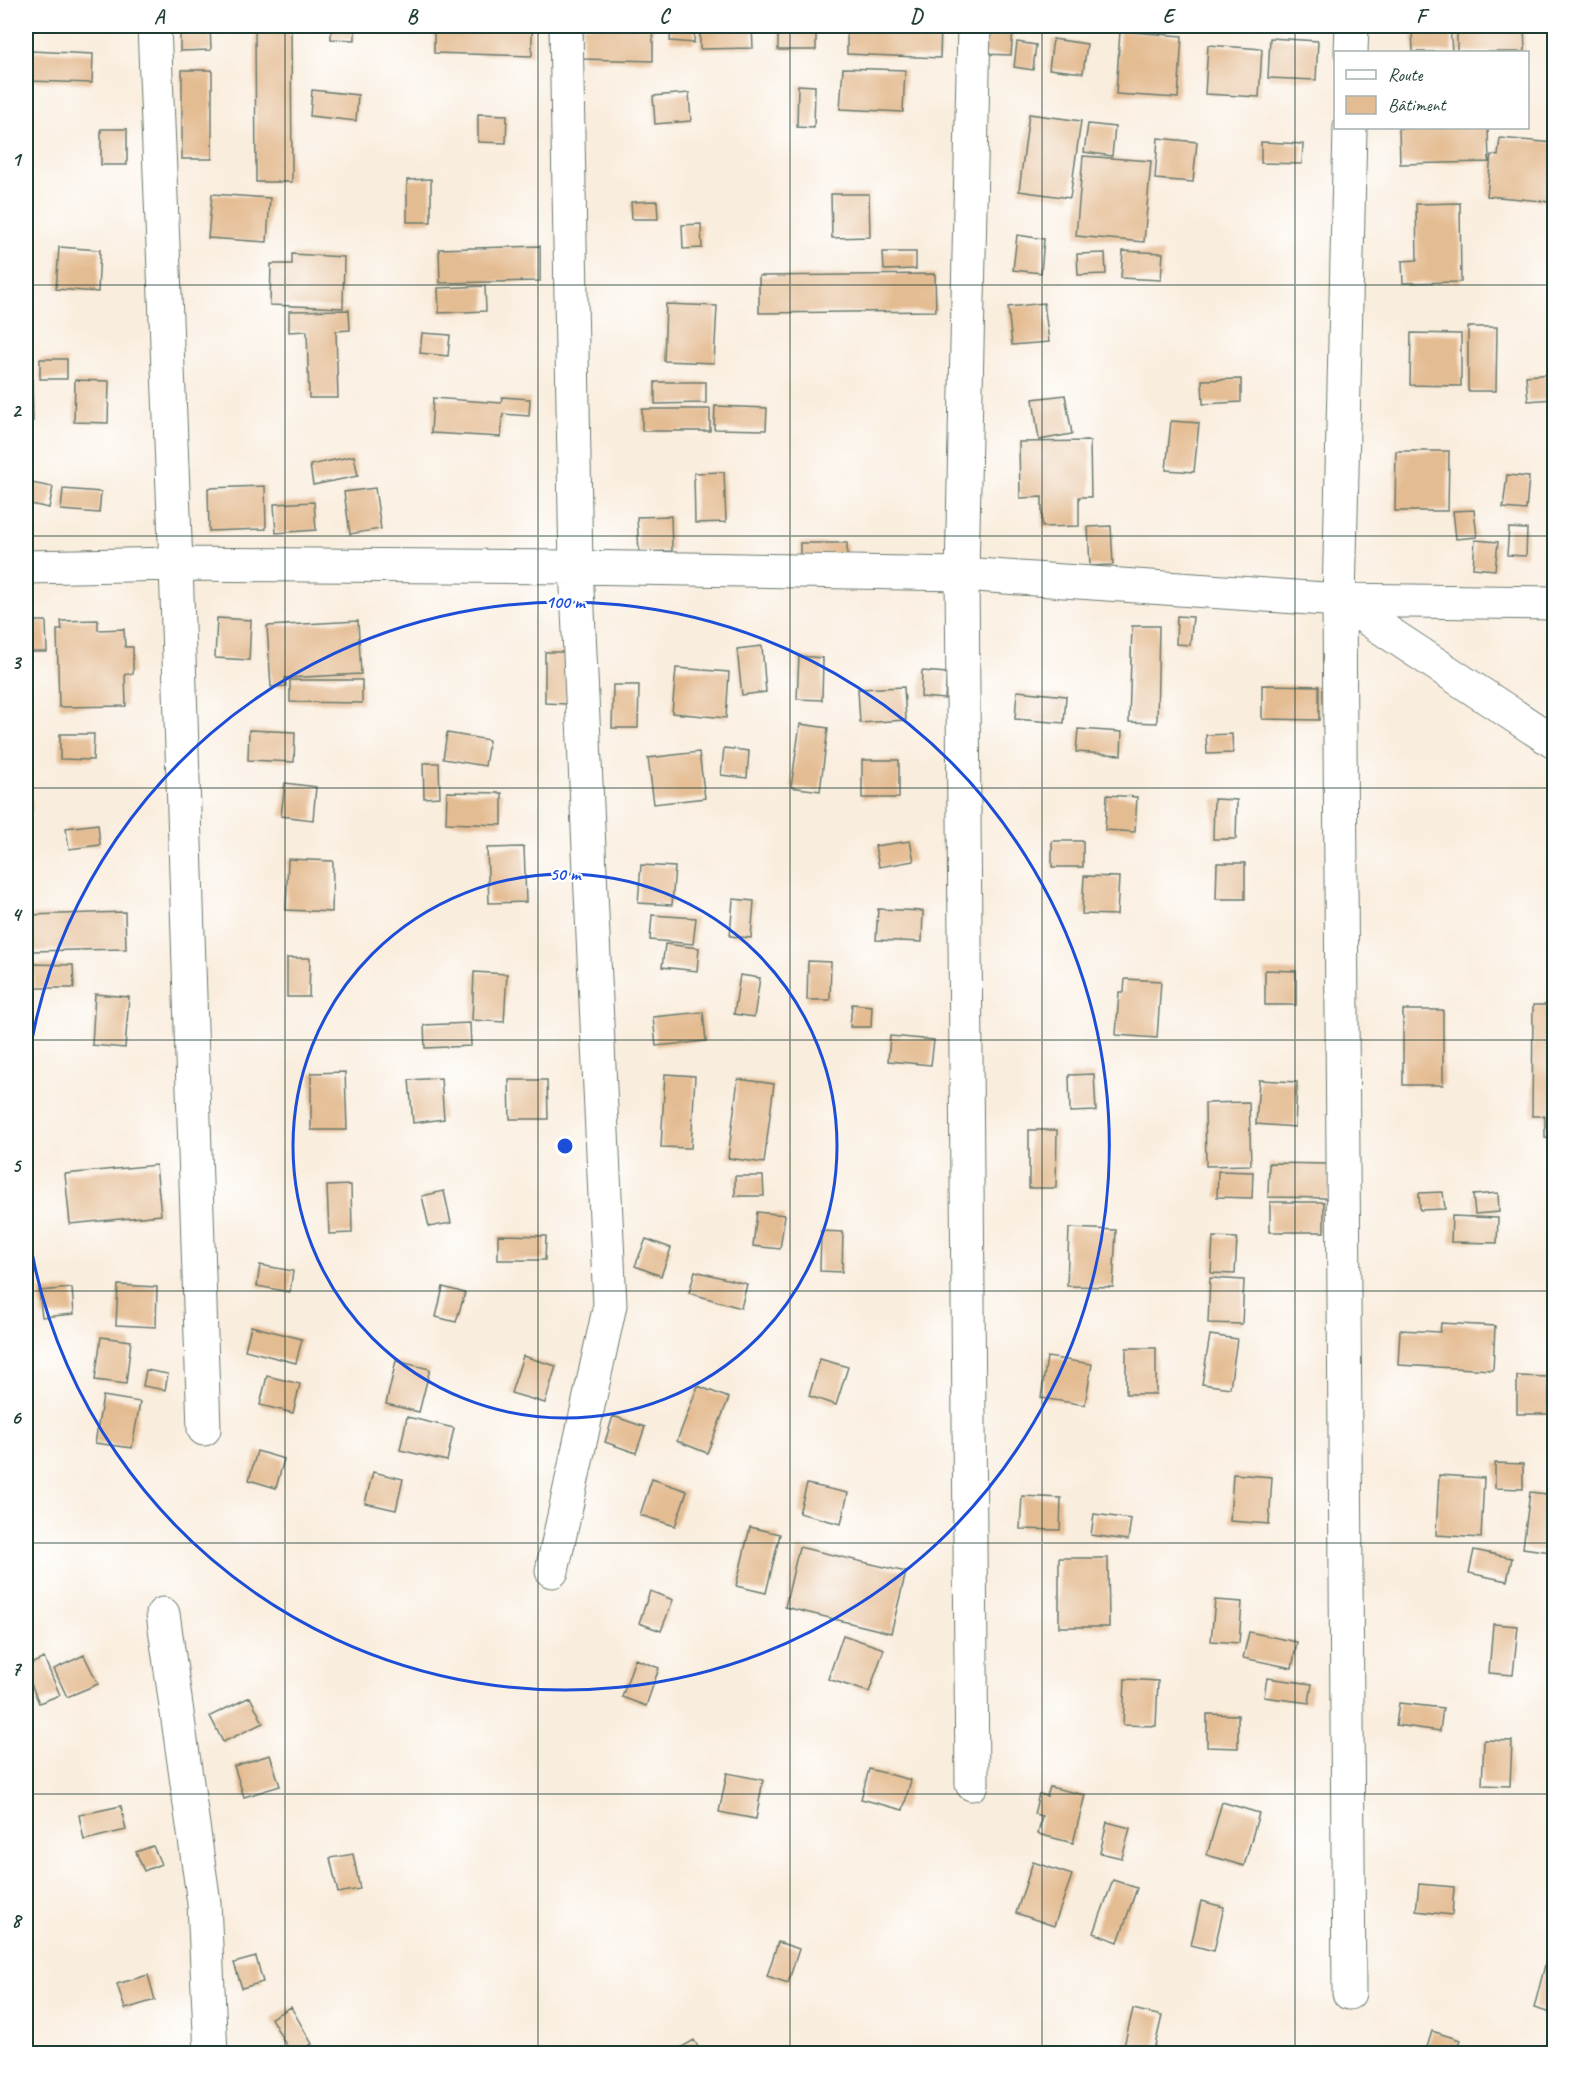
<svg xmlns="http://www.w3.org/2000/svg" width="1580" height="2079" font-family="Caveat,sans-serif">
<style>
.building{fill:#e4bc92}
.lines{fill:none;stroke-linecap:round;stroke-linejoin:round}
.street-casing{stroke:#6b7b6f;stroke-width:35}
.street{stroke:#fff;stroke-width:33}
.grid{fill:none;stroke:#1f3d34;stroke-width:1.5;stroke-opacity:0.55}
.ring{fill:none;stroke:#1d4ed8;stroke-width:3}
.centre{fill:#1d4ed8;stroke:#fff;stroke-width:3}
.ring-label{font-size:18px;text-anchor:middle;font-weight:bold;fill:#1d4ed8;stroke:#fff;stroke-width:4.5;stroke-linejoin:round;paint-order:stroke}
.neatline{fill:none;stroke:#1f3d34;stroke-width:2}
.grid-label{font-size:20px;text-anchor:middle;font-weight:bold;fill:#1f3d34}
</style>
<rect width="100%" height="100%" fill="#fff"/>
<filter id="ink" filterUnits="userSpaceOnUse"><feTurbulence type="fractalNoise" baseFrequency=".0167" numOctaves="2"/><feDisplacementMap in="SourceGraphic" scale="12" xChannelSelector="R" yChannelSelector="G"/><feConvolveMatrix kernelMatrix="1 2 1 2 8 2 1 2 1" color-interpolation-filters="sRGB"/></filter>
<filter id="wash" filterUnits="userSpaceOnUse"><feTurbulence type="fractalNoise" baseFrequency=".008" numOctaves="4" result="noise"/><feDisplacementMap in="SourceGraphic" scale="24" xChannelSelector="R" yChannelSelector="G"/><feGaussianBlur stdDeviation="1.35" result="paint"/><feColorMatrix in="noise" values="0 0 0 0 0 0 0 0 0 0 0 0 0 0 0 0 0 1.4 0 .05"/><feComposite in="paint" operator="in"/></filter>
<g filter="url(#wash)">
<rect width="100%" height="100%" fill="#f9eddd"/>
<g id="blocks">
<!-- building -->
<path class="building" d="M 180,26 L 210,26 L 211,50 L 180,51 Z
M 255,26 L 291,26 L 292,182 L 256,182 Z
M 331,26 L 355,26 L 355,40 L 331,39 Z
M 434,26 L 532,27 L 532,56 L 434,53 Z
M 583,26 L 653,26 L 653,61 L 582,59 Z
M 671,26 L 695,26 L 694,43 L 670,41 Z
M 700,26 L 752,26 L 753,48 L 700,49 Z
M 778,26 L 816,26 L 816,50 L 778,50 Z
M 847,26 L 941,27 L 940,58 L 847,54 Z
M 1412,26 L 1450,26 L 1452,52 L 1413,52 Z
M 1457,26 L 1524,26 L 1525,52 L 1457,52 Z
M 983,29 L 1013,30 L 1011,55 L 982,54 Z
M 1120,31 L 1182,36 L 1178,98 L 1116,94 Z
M 1270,38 L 1318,41 L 1316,80 L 1268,78 Z
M 1053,39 L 1087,44 L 1083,73 L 1049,69 Z
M 1017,42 L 1036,45 L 1033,70 L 1014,67 Z
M 1208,45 L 1262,49 L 1259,97 L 1205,94 Z
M 31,51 L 93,54 L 92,83 L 30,81 Z
M 843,68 L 905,70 L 903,112 L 840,109 Z
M 182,70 L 212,70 L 212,159 L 182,159 Z
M 798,85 L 815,86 L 814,128 L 797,127 Z
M 312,90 L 358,95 L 356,121 L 310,116 Z
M 689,93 L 691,121 L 655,124 L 653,96 Z
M 478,114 L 507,115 L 506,143 L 478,142 Z
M 1029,114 L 1081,121 L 1070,198 L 1019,191 Z
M 1088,124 L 1115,127 L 1112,156 L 1084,152 Z
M 1399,128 L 1488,128 L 1489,162 L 1400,164 Z
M 101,129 L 127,129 L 127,165 L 101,165 Z
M 1158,138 L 1197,142 L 1193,182 L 1155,179 Z
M 1500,138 L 1554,143 L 1554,202 L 1487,196 L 1491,155 L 1498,156 Z
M 1261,142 L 1303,144 L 1302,164 L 1261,163 Z
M 1083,156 L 1151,161 L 1144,242 L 1076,236 Z
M 431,179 L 431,222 L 407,222 L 407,180 Z
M 212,194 L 270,198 L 267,242 L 208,238 Z
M 831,194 L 869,194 L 870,237 L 832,238 Z
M 657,201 L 658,219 L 632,219 L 631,202 Z
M 1460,203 L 1461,282 L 1403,283 L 1402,261 L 1417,260 L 1416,204 Z
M 701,224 L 702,248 L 683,249 L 682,225 Z
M 1017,235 L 1044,239 L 1041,273 L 1013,270 Z
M 540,246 L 540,281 L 440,283 L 439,249 Z
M 59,247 L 100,250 L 98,292 L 56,289 Z
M 1123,251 L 1163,253 L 1161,280 L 1121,278 Z
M 883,252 L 916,252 L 916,269 L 884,270 Z
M 1105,253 L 1106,274 L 1078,275 L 1077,254 Z
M 292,254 L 344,257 L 343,308 L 270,305 L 271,264 L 292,264 Z
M 935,274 L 936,311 L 759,313 L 759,276 Z
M 485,286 L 486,311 L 439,313 L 438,288 Z
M 1044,303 L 1049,342 L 1012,345 L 1008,307 Z
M 666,304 L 717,306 L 714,363 L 664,361 Z
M 349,310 L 350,330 L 336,331 L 338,398 L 309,398 L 307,331 L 289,332 L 289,311 Z
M 1468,327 L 1497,327 L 1496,391 L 1468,391 Z
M 422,333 L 450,335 L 448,356 L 420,353 Z
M 1411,333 L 1461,334 L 1461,386 L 1410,385 Z
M 40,359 L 67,359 L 67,379 L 40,379 Z
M 1554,374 L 1554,399 L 1528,401 L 1526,376 Z
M 26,379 L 32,379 L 33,421 L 26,421 Z
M 1241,379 L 1241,402 L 1203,404 L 1202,380 Z
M 75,380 L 109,381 L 108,423 L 74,422 Z
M 655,382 L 706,382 L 706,403 L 655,404 Z
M 1065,395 L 1072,434 L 1039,440 L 1033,399 Z
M 502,397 L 530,399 L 529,416 L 503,414 L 501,437 L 431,433 L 433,398 L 501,403 Z
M 715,406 L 767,408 L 766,430 L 714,429 Z
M 642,409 L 710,409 L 710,431 L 642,431 Z
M 1171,421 L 1199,423 L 1194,472 L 1166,470 Z
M 1090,441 L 1091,497 L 1079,497 L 1079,526 L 1042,527 L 1042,497 L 1020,498 L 1019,442 Z
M 1396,451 L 1449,451 L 1448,511 L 1395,511 Z
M 354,456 L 358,476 L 313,485 L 310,465 Z
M 724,472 L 726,522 L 695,523 L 694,473 Z
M 1507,475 L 1529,477 L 1526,510 L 1503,508 Z
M 26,482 L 53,487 L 49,508 L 26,503 Z
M 265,486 L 266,529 L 209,531 L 208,488 Z
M 375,488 L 381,529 L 350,534 L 344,492 Z
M 63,489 L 101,492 L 99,513 L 61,510 Z
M 314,502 L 316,530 L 276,533 L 274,504 Z
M 1474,510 L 1477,537 L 1456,539 L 1453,511 Z
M 671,516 L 672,551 L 639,552 L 637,517 Z
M 1111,526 L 1113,565 L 1090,566 L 1088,527 Z
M 1509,528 L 1527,529 L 1526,556 L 1507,555 Z
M 1475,540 L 1498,542 L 1495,570 L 1473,568 Z
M 800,543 L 847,543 L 847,567 L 800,568 Z
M 1177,616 L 1193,617 L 1190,645 L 1176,644 Z
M 217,618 L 251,620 L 249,660 L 215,658 Z
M 98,620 L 98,630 L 124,629 L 125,647 L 133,647 L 133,674 L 125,674 L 126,706 L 59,707 L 57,630 L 62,630 L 61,621 Z
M 26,621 L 46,621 L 47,652 L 26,652 Z
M 358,621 L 361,674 L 285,678 L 286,686 L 271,687 L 267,626 Z
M 1132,626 L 1159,626 L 1157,723 L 1129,722 Z
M 762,646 L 766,692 L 742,695 L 737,649 Z
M 545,652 L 567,652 L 567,704 L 545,703 Z
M 799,656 L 823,658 L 822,700 L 797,699 Z
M 676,668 L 729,672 L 726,718 L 672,713 Z
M 922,671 L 947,673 L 945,699 L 921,697 Z
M 290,680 L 362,680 L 362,703 L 290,702 Z
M 613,685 L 639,685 L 638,728 L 612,728 Z
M 1262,685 L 1319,686 L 1319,720 L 1262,719 Z
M 904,687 L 906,720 L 860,723 L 858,689 Z
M 1017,691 L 1066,696 L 1064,723 L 1015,719 Z
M 800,724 L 828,728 L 820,791 L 791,787 Z
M 1078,729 L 1122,732 L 1121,755 L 1076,752 Z
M 249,730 L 295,732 L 294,762 L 248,760 Z
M 447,733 L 489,740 L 485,766 L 443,759 Z
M 60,734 L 94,734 L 93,760 L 60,759 Z
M 1232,734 L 1233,753 L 1207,754 L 1206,735 Z
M 724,748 L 749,751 L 747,778 L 721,775 Z
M 699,752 L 705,798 L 654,804 L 648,758 Z
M 862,760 L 899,760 L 899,798 L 862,798 Z
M 423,763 L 439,763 L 440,797 L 424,798 Z
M 26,765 L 28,765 L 32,810 L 26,810 Z
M 285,783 L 316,787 L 313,820 L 281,816 Z
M 447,792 L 502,793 L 502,825 L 446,823 Z
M 1107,795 L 1137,797 L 1135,832 L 1105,830 Z
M 1214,799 L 1237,800 L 1236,839 L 1213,839 Z
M 98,824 L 100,845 L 69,849 L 66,828 Z
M 910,841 L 914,861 L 879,867 L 875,846 Z
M 1052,841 L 1083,841 L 1083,867 L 1052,867 Z
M 524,847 L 526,902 L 489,903 L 487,848 Z
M 288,859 L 333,861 L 332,912 L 286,910 Z
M 1217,863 L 1245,863 L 1245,899 L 1216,899 Z
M 641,865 L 675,867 L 672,905 L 638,903 Z
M 1084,876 L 1119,877 L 1117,915 L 1082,914 Z
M 733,899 L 754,901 L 751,938 L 730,936 Z
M 878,909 L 923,911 L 922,942 L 876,940 Z
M 125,912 L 126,949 L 30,951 L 29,915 Z
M 652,915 L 696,918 L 693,944 L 650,940 Z
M 665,944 L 699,948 L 697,971 L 662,967 Z
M 287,958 L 310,958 L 309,997 L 287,997 Z
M 808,961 L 831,962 L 830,1000 L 807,1000 Z
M 33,964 L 73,965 L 74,988 L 34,988 Z
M 1265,970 L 1296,971 L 1296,1005 L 1265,1005 Z
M 474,972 L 507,974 L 504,1022 L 472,1020 Z
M 740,975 L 760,978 L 754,1017 L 734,1014 Z
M 1125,979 L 1161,981 L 1157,1038 L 1116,1035 L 1119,992 L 1124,992 Z
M 95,994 L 129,997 L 125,1048 L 92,1045 Z
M 852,1004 L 872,1006 L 871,1027 L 850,1027 Z
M 1533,1005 L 1554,1005 L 1554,1139 L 1545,1138 L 1545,1116 L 1532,1116 Z
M 1403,1010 L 1443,1010 L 1443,1085 L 1403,1085 Z
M 703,1012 L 706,1041 L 656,1046 L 653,1017 Z
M 470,1023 L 471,1046 L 425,1048 L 424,1025 Z
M 890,1036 L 934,1040 L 931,1065 L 888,1061 Z
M 345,1072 L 347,1130 L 311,1130 L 311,1073 Z
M 665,1074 L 695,1076 L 691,1148 L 661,1147 Z
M 1094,1074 L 1096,1111 L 1070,1112 L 1069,1075 Z
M 441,1078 L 444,1119 L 413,1123 L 409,1080 Z
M 738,1079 L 774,1084 L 764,1163 L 728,1158 Z
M 509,1080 L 547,1080 L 548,1119 L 510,1119 Z
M 1259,1080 L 1297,1082 L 1295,1127 L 1256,1124 Z
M 1249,1102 L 1251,1165 L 1206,1166 L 1205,1103 Z
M 1029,1130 L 1057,1130 L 1056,1188 L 1029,1188 Z
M 1269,1163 L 1329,1164 L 1329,1198 L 1268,1197 Z
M 156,1165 L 161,1215 L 70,1224 L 65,1174 Z
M 1218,1171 L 1253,1172 L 1252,1198 L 1217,1197 Z
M 735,1176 L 763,1176 L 764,1196 L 735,1196 Z
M 351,1185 L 352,1233 L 329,1234 L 327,1186 Z
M 444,1191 L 451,1223 L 429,1227 L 422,1196 Z
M 1443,1192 L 1445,1209 L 1420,1210 L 1419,1193 Z
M 1498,1193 L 1499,1212 L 1475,1214 L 1473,1195 Z
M 1270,1202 L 1324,1202 L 1324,1232 L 1270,1232 Z
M 757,1212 L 785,1215 L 780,1249 L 753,1246 Z
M 1452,1216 L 1498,1218 L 1497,1243 L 1451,1242 Z
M 1069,1228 L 1116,1230 L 1113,1287 L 1067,1286 Z
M 821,1231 L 843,1232 L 842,1272 L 820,1271 Z
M 498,1235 L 546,1236 L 545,1260 L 498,1260 Z
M 1213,1237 L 1237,1238 L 1235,1274 L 1211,1273 Z
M 646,1239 L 671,1248 L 661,1276 L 635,1266 Z
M 260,1265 L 293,1271 L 290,1292 L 257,1286 Z
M 695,1271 L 747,1284 L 741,1308 L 689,1293 Z
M 1210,1278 L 1244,1280 L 1242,1324 L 1208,1323 Z
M 118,1285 L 157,1287 L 156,1327 L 116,1325 Z
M 443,1287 L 465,1293 L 456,1322 L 436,1317 Z
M 72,1288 L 74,1314 L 42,1317 L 39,1291 Z
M 1441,1323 L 1495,1326 L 1493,1370 L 1398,1365 L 1400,1330 L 1440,1332 Z
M 251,1326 L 302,1339 L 296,1363 L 245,1350 Z
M 1210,1335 L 1237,1339 L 1230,1388 L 1202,1384 Z
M 101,1337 L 131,1341 L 126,1384 L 95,1380 Z
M 1126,1348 L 1156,1348 L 1156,1394 L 1126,1394 Z
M 523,1356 L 556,1366 L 545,1403 L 511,1393 Z
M 1047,1357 L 1092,1364 L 1085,1405 L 1041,1398 Z
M 820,1359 L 848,1367 L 836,1405 L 809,1396 Z
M 396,1361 L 430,1369 L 419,1412 L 386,1404 Z
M 146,1370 L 168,1374 L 165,1390 L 143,1386 Z
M 267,1376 L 300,1384 L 293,1413 L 260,1405 Z
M 1517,1376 L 1549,1377 L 1549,1414 L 1517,1414 Z
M 698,1386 L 729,1398 L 707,1453 L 677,1441 Z
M 103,1396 L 140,1402 L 132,1448 L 95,1443 Z
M 613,1416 L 645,1427 L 636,1453 L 605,1442 Z
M 407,1417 L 454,1428 L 447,1461 L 400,1450 Z
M 257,1451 L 284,1459 L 276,1488 L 249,1480 Z
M 1495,1463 L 1523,1464 L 1523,1489 L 1495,1488 Z
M 373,1472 L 403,1479 L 396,1510 L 365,1503 Z
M 1233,1474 L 1272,1477 L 1269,1524 L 1230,1521 Z
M 1439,1475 L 1484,1478 L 1481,1538 L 1436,1535 Z
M 652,1479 L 687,1491 L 675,1526 L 640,1515 Z
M 807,1484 L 848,1493 L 841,1524 L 799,1513 Z
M 1530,1492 L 1554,1495 L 1554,1521 L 1551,1552 L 1523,1548 Z
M 1022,1496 L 1061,1498 L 1060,1530 L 1020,1529 Z
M 1094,1514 L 1131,1519 L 1128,1540 L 1091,1535 Z
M 750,1527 L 780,1534 L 766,1593 L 736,1586 Z
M 799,1547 L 906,1572 L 891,1633 L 785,1607 Z
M 1474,1550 L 1512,1558 L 1507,1581 L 1469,1573 Z
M 1059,1558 L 1108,1558 L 1109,1627 L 1059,1627 Z
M 650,1591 L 673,1600 L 661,1631 L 639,1623 Z
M 1215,1600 L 1242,1602 L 1239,1643 L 1211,1641 Z
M 1493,1624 L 1518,1626 L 1513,1675 L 1489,1673 Z
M 1249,1632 L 1297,1642 L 1292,1668 L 1243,1658 Z
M 843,1635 L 884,1649 L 869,1692 L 828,1679 Z
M 84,1655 L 98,1684 L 67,1697 L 54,1669 Z
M 44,1658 L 60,1695 L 39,1703 L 26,1672 L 26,1666 Z
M 635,1659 L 659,1668 L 646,1706 L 622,1697 Z
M 1267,1678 L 1312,1684 L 1309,1703 L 1264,1697 Z
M 1125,1679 L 1158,1681 L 1156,1726 L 1123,1725 Z
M 250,1697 L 263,1723 L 223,1742 L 210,1716 Z
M 1399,1703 L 1443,1708 L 1440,1731 L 1396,1725 Z
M 1207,1714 L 1238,1715 L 1238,1748 L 1207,1747 Z
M 1484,1740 L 1512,1741 L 1510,1786 L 1482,1785 Z
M 270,1755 L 280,1786 L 244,1797 L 234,1766 Z
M 869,1769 L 911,1780 L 903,1810 L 861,1799 Z
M 727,1773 L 763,1780 L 756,1819 L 719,1812 Z
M 1050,1787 L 1085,1795 L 1073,1843 L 1038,1834 L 1042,1816 L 1034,1814 L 1039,1794 L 1047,1796 Z
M 1222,1802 L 1259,1813 L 1244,1866 L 1207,1855 Z
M 121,1806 L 126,1830 L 84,1840 L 79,1815 Z
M 1107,1822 L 1130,1828 L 1122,1858 L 1100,1853 Z
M 153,1846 L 161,1864 L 144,1871 L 136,1852 Z
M 353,1854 L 360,1889 L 338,1893 L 330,1858 Z
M 1033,1862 L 1072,1875 L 1054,1926 L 1016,1913 Z
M 1113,1880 L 1137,1888 L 1118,1942 L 1094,1933 Z
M 1419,1884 L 1454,1887 L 1452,1915 L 1416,1911 Z
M 1201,1901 L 1224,1907 L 1214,1951 L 1191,1945 Z
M 778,1942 L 799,1949 L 788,1983 L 767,1976 Z
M 256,1957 L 263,1982 L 242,1988 L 234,1963 Z
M 1546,1961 L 1554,1963 L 1554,2014 L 1534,2008 Z
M 148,1975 L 155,2000 L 125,2009 L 117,1984 Z
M 291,2007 L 312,2044 L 294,2054 L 291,2054 L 271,2018 Z
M 1133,2009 L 1162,2016 L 1153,2054 L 1122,2054 Z
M 1432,2031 L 1460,2040 L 1455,2054 L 1425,2054 Z
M 694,2040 L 702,2054 L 670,2054 Z"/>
</g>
</g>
<g filter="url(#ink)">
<use href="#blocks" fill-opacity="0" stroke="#6b7b6f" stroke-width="1.5"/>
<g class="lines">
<defs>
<path id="street" d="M 154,26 L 176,564 L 204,1429
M 1351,52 L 1352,26
M 26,567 L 176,564 L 576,567 L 962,574 L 1339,600 L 1554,603
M 1339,600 L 1554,742
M 552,1571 L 610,1305 L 576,567 L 566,26
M 163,1614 L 204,1903 L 211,2054
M 972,1784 L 962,574 L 974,26
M 1349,1993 L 1339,600 L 1350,128"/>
</defs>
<!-- street casing -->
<use href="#street" class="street-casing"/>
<!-- street -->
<use href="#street" class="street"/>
</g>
</g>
<!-- grid -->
<path class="grid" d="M 285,26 L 285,2054M 538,26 L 538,2054M 790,26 L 790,2054M 1042,26 L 1042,2054M 1295,26 L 1295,2054M 26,285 L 1554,285M 26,536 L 1554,536M 26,788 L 1554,788M 26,1040 L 1554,1040M 26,1291 L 1554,1291M 26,1543 L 1554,1543M 26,1794 L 1554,1794"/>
<!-- distance rings -->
<g class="ring">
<circle cx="565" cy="1146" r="272"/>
<path d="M26 1075A544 544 0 1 1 26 1217"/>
</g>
<circle cx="565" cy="1146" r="9" class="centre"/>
<g class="ring-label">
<text x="565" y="608">100 m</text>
<text x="565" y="880">50 m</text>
</g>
<!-- margin -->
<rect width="1580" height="2079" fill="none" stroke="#fff" stroke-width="66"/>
<!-- legend -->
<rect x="1334" y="51" width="195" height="78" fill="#ffffff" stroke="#a5b1ae" stroke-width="1.5"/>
<rect x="1346" y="70" width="30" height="9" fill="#ffffff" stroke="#a5b1ae" stroke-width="1.5"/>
<text x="1388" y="81" font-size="18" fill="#1f3d34">Route</text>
<rect x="1346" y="96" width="30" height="18" fill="#e4bc92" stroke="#a5b1ae" stroke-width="1.5"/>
<text x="1388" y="111" font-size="18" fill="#1f3d34">Bâtiment</text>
<rect x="33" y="33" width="1514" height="2013" class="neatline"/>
<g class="grid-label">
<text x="159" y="23">A</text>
<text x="412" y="23">B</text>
<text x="664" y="23">C</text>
<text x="916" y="23">D</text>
<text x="1168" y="23">E</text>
<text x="1421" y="23">F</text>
<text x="16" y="166">1</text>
<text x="16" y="417">2</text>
<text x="16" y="669">3</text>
<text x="16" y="921">4</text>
<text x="16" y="1172">5</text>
<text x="16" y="1424">6</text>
<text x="16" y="1675">7</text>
<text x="16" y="1927">8</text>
</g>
</svg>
